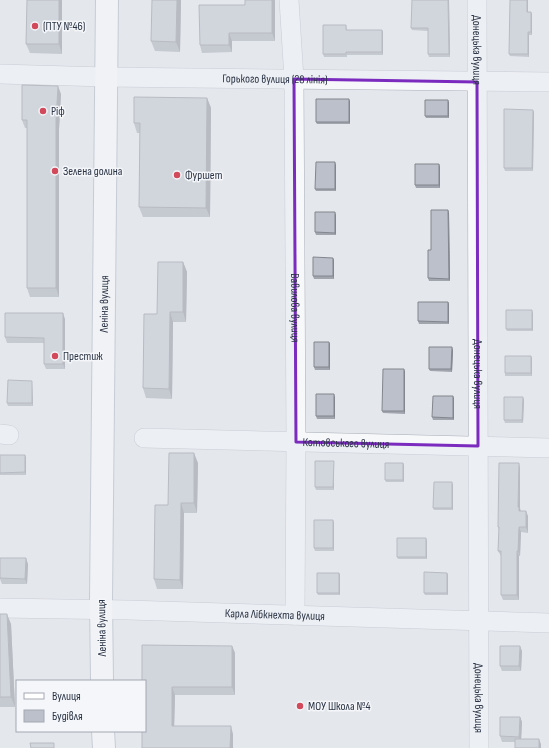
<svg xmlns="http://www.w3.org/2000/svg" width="549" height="748" font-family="'Sofia Sans Condensed',sans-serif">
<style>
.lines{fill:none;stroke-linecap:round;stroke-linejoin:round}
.minor-casing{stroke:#a9aeb7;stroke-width:20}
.major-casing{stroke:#a3abb8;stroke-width:24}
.minor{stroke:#f7f8fa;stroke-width:19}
.major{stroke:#fff;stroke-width:22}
.wall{fill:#a1a5ae}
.shaded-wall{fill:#83868d}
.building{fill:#bbc0ca;stroke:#83868d}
.marked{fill:none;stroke:#7b2cbf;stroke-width:3;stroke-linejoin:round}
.poi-dot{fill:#d1495b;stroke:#f4f6f9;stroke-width:1.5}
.labels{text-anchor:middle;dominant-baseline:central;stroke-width:3;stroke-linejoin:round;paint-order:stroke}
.poi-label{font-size:12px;fill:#2b3445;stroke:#f4f6f9;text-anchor:start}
.street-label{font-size:12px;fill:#2b3445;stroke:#f4f6f9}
</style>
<rect width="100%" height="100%" fill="#e4e7ec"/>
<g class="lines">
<defs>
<g id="minor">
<path id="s1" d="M 289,0 L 294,79 L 296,442 L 295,615"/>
<path id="s2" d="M 477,0 L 479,748"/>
<path id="s3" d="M 0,74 L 106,77 L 549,82"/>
<path d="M 0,434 L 9,435"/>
<path id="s4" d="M 144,438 L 549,448"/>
<path id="s5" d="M 0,608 L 128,610 L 549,623"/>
</g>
<g id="major">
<path id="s6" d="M 102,681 L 101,601 L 107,0"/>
<path d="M 103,731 L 104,748"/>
</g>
</defs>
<!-- minor casing -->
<use href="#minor" class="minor-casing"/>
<!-- major casing -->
<use href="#major" class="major-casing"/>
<!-- minor -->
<use href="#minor" class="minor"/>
<!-- major -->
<use href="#major" class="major"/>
</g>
<!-- wall -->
<path class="wall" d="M 62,0 L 62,54 L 30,53 L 26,44 Z
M 181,0 L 180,52 L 155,51 L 151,41 Z
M 245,0 L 275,0 L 275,41 L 232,41 L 232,52 L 202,53 L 200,45 L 245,5 Z
M 449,0 L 450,57 L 429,57 L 428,54 L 428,31 L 412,30 L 411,28 Z
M 528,12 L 531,12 L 532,15 L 532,35 L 529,35 L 529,57 L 510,56 L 509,54 Z
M 346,25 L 347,30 L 382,30 L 383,32 L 383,55 L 347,55 L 347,57 L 324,57 L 323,54 Z
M 61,94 L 59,129 L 59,297 L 30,297 L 27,288 L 27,128 L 25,128 L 22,120 Z
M 207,98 L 211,108 L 210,217 L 143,217 L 139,207 L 140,133 L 137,133 L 134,123 Z
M 349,99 L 350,102 L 350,124 L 317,124 L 316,122 Z
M 448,100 L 449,103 L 449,118 L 426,118 L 425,116 Z
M 534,112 L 533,171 L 505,171 L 504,168 Z
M 439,164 L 440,167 L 440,188 L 416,188 L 415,185 Z
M 336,165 L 336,191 L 316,191 L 315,189 Z
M 448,210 L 449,213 L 450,281 L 429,281 L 428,278 L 431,250 Z
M 336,215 L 336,235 L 316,235 L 315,232 Z
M 334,260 L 334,279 L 314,279 L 313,276 Z
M 183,262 L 187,272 L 186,322 L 173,322 L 172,399 L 146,398 L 143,388 L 157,314 Z
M 448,302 L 449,304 L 449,324 L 419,324 L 418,321 Z
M 533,313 L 533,331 L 507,331 L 506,329 Z
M 65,319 L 65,369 L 46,369 L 44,364 L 44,343 L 7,343 L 5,337 Z
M 329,342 L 330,344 L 330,370 L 315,370 L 314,367 Z
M 453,350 L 452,372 L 430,371 L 429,369 Z
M 531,356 L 532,359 L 532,376 L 505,376 L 505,373 Z
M 404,369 L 405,372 L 405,414 L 383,413 L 382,411 Z
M 32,381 L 32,383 L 33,406 L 8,406 L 7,403 Z
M 335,397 L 335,419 L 317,419 L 316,416 Z
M 454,398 L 454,420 L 433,420 L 432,417 Z
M 524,400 L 523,423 L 505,423 L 504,420 Z
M 0,455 L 25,455 L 26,458 L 26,475 L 0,475 Z
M 198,463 L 197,513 L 184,513 L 183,589 L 157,589 L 154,579 L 168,505 Z
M 403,463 L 404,465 L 404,482 L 386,482 L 385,480 Z
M 334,464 L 334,490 L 316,490 L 315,487 Z
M 520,468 L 520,511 L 528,516 L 528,533 L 521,532 L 520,556 L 519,556 L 519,600 L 503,600 L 501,595 L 501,556 L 498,551 L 499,530 L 498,527 Z
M 453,485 L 453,510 L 434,510 L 433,508 Z
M 333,520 L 334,523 L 334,551 L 315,551 L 314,548 Z
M 427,541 L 427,559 L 398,559 L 397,557 Z
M 0,558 L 28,564 L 27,584 L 2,584 L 0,579 Z
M 339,573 L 340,575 L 340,595 L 318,595 L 317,593 Z
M 447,573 L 448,575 L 448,595 L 425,595 L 424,593 Z
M 0,614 L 11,624 L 15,707 L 0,707 Z
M 232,646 L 235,653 L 235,695 L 175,695 L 174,726 L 233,734 L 233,748 L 142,748 L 145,681 Z
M 522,651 L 521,671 L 502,671 L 500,666 Z
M 520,717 L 522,722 L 521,739 L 541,744 L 515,742 L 502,742 L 500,736 Z"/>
<!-- shaded-wall -->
<path class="shaded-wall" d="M 59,0 L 62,0 L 62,54 L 59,44 Z
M 177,0 L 181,0 L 180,52 L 176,42 Z
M 272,0 L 275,0 L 275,41 L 272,33 Z
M 448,0 L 449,0 L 450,57 L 449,54 Z
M 527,0 L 528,0 L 528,15 L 527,12 Z
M 531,12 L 532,15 L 532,35 L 531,32 Z
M 382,30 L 383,32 L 383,55 L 382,52 Z
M 528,32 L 529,35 L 529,57 L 528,54 Z
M 229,33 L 232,41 L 232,52 L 229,45 Z
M 58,86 L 61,94 L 59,129 L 59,297 L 56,288 L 56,120 Z
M 207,98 L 211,108 L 210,217 L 206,208 Z
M 349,99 L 350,102 L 350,124 L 349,122 Z
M 448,100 L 449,103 L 449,118 L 448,116 Z
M 533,110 L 534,112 L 533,171 L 532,168 Z
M 335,162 L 336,165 L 336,191 L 335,189 Z
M 439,164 L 440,167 L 440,188 L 439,185 Z
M 448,210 L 449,213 L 450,281 L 449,279 Z
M 335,212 L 336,215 L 336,235 L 335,233 Z
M 333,258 L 334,260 L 334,279 L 333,276 Z
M 183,262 L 187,272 L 186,322 L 183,312 Z
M 448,302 L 449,304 L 449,324 L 448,322 Z
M 532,310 L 533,313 L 533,331 L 532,329 Z
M 170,312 L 173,322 L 172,399 L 169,389 Z
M 63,313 L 65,319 L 65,369 L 63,364 Z
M 329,342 L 330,344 L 330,370 L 329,367 Z
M 452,347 L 453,350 L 452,372 L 451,369 Z
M 531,356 L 532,359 L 532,376 L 531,373 Z
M 404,369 L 405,372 L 405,414 L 404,411 Z
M 32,381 L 32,383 L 33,406 L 32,403 Z
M 334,394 L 335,397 L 335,419 L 334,416 Z
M 453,396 L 454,398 L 454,420 L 453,418 Z
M 523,397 L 524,400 L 523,423 L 522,420 Z
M 194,453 L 198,463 L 197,513 L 194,503 Z
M 25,455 L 26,458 L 26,475 L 25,472 Z
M 334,461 L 334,490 L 333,487 Z
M 403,463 L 404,465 L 404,482 L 403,480 Z
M 519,463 L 520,468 L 520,508 L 521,512 L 521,516 L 518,507 Z
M 452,482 L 453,485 L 453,510 L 452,508 Z
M 181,503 L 184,513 L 183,589 L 180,580 Z
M 526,511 L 528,516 L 528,533 L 526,527 Z
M 333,520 L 334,523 L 334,551 L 333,548 Z
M 519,527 L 521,532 L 520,556 L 518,551 Z
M 426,538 L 427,541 L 427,559 L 426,557 Z
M 517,551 L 519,556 L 519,600 L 517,595 Z
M 26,558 L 28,564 L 27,584 L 25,579 Z
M 339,573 L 340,575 L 340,595 L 339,593 Z
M 447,573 L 448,575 L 448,595 L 447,593 Z
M 7,614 L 11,624 L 15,707 L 11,697 Z
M 232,646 L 235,653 L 235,695 L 232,687 Z
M 520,646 L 522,651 L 521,671 L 519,666 Z
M 172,687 L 175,695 L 174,734 L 172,726 Z
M 520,717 L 522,722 L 521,742 L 519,737 Z
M 231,726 L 233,734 L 233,748 L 230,748 Z
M 539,739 L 541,744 L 541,748 L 539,748 Z"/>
<!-- building -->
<path class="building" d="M 27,0 L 59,0 L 59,44 L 26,44 Z
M 152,0 L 177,0 L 176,42 L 151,41 Z
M 245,0 L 272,0 L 272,33 L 229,33 L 229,45 L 200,45 L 199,5 L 245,5 Z
M 412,0 L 448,0 L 449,54 L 428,54 L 428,28 L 411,28 Z
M 510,0 L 527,0 L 527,12 L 531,12 L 531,32 L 528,32 L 528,54 L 509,54 Z
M 323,25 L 346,25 L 346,30 L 382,30 L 382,52 L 346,52 L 346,54 L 323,54 Z
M 22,85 L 58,86 L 56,120 L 56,288 L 27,288 L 27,120 L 22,120 Z
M 134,97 L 207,98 L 206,208 L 139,207 L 140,123 L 134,123 Z
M 316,99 L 349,99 L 349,122 L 316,122 Z
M 425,100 L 448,100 L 448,116 L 425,116 Z
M 504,109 L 533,110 L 532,168 L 504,168 Z
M 316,162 L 335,162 L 335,189 L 315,189 Z
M 415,164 L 439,164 L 439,185 L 415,185 Z
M 431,210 L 448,210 L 449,279 L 428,278 L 428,250 L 431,250 Z
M 315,212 L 335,212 L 335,233 L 315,232 Z
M 313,257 L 333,258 L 333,276 L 313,276 Z
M 158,262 L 183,262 L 183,312 L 170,312 L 169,389 L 143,388 L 144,314 L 157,314 Z
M 418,302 L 448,302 L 448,322 L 418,321 Z
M 506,310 L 532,310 L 532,329 L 506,329 Z
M 5,313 L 63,313 L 63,364 L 44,364 L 44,338 L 5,337 Z
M 314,342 L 329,342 L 329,367 L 314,367 Z
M 429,347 L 452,347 L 451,369 L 429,369 Z
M 505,356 L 531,356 L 531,373 L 505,373 Z
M 383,369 L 404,369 L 404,411 L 382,411 Z
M 8,380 L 32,381 L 32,403 L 7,403 Z
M 316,394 L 334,394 L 334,416 L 316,416 Z
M 433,396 L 453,396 L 453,418 L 432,417 Z
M 504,397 L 523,397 L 522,420 L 504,420 Z
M 169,453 L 194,453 L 194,503 L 181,503 L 180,580 L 154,579 L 155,505 L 168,505 Z
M 0,455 L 25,455 L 25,472 L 0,473 Z
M 315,461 L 334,461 L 333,487 L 315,487 Z
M 385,463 L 403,463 L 403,480 L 385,480 Z
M 499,463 L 519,463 L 518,507 L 519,507 L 519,511 L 526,511 L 526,527 L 519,527 L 518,551 L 517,551 L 517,595 L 501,595 L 501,551 L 498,551 L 499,527 L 498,527 Z
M 434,482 L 452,482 L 452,508 L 433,508 Z
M 314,520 L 333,520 L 333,548 L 314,548 Z
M 397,538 L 426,538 L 426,557 L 397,557 Z
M 0,558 L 26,558 L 25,579 L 0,578 Z
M 424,572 L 447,573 L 447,593 L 424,593 Z
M 317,573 L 339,573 L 339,593 L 317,593 Z
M 0,614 L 7,614 L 11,697 L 0,697 Z
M 142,645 L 232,646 L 232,687 L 172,687 L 172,726 L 231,726 L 230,748 L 142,748 L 142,731 L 145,731 L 145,681 L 142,681 Z
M 500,646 L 520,646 L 519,666 L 500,666 Z
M 500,717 L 520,717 L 519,737 L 500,736 Z
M 515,739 L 539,739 L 539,748 L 515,748 Z
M 30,743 L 54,743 L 54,748 L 31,748 Z"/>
<!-- marked area -->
<path d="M0 0H549V748H0ZM 294,79 L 477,82 L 478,446 L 296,442 Z" fill="#e4e7ec" fill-opacity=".55" fill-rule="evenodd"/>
<path class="marked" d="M 294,79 L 477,82 L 478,446 L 296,442 Z"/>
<!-- markers -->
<g class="poi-dot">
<circle cx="35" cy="26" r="4"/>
<circle cx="43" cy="111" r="4"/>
<circle cx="55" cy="171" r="4"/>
<circle cx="177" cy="175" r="4"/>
<circle cx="55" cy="356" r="4"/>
<circle cx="300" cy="706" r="4"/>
</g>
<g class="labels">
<!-- poi labels -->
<g class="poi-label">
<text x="43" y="26">(ПТУ №46)</text>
<text x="51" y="111">Ріф</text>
<text x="63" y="171">Зелена долина</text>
<text x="185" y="175">Фуршет</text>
<text x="63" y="356">Престиж</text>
<text x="308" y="706">МОУ Школа №4</text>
</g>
<!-- street labels -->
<g class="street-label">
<text stroke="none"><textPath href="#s2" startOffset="50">Донецька вулиця</textPath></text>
<text stroke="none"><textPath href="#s3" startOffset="275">Горького вулиця (28 лiнiя)</textPath></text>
<text stroke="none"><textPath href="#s6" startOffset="377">Леніна вулиця</textPath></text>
<text stroke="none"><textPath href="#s1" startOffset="308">Вавилова вулиця</textPath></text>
<text stroke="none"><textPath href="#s2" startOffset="374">Донецька вулиця</textPath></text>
<text stroke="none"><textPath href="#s4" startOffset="202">Котовського вулиця</textPath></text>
<text stroke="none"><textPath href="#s5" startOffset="275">Карла Лібкнехта вулиця</textPath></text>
<text transform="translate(102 628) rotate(-91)">Леніна вулиця</text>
<text stroke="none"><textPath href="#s2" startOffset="698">Донецька вулиця</textPath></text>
</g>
</g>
<!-- legend -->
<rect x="16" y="680" width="130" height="52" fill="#f4f6f9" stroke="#a4a8b1"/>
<rect x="24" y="693" width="20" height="6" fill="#ffffff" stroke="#a4a8b1"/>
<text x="52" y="700" font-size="12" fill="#2b3445">Вулиця</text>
<rect x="24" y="710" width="20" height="12" fill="#bbc0ca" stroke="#a4a8b1"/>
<text x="52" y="720" font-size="12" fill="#2b3445">Будівля</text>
</svg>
